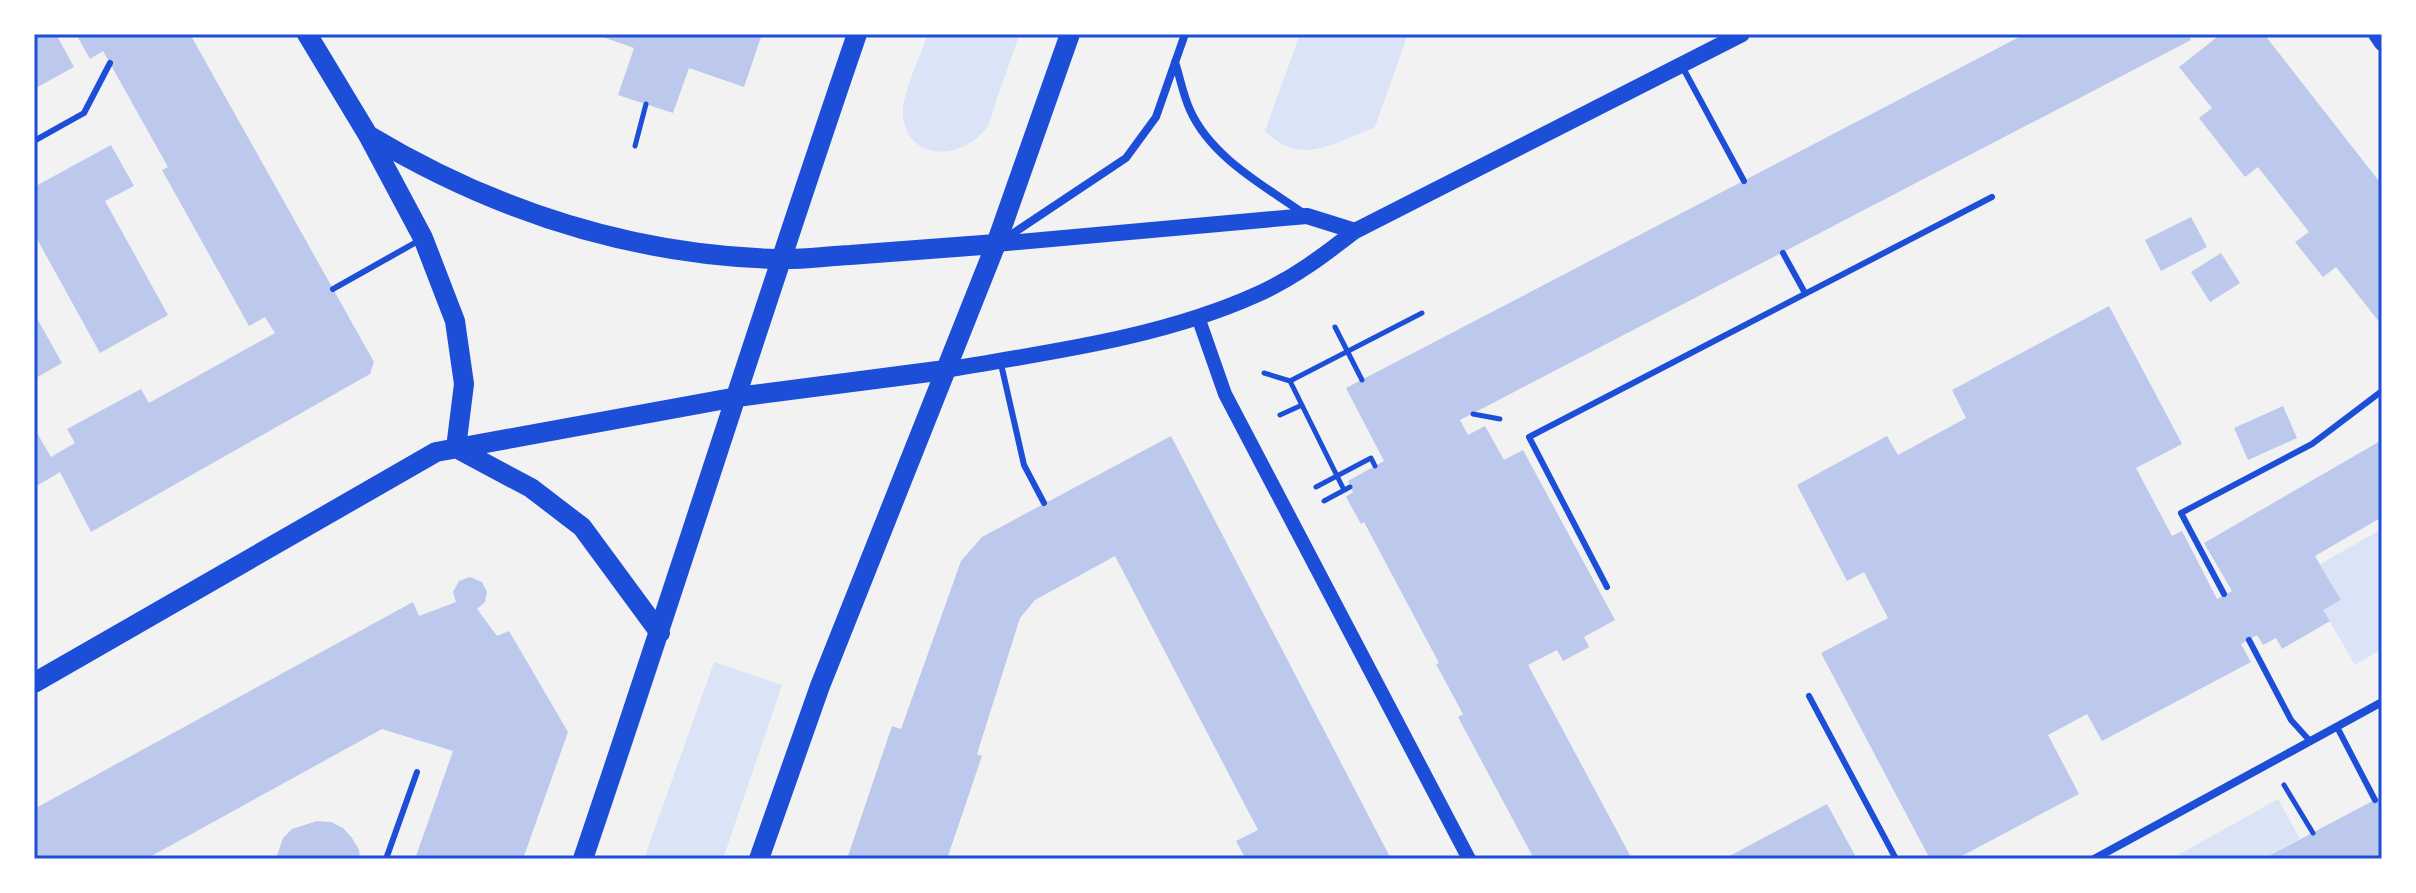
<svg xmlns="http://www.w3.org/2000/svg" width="2416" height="893" font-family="'PT Serif',serif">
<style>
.green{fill:#dbe4f7}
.building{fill:#bdc9ec}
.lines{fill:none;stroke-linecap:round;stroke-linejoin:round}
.path{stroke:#1d4ed8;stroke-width:5}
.service{stroke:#1d4ed8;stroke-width:6}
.minor{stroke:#1d4ed8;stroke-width:8}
.tertiary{stroke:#1d4ed8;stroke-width:14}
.secondary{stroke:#1d4ed8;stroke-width:16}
.primary{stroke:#1d4ed8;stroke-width:20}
.neatline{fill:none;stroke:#1d4ed8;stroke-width:3}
</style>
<rect width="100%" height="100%" fill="#f2f2f2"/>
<!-- green -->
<path class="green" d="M 928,34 L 1020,34 C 1012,55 1005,77 997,98 C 994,107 992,119 987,127 C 963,161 908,162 903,116 C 901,95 921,55 928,34 Z
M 1300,34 L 1408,34 L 1375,127 C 1335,143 1301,167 1265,131 Z
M 2382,529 L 2382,649 L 2355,665 L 2323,610 L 2341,600 L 2320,564 Z
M 714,662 L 782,685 L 723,859 L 644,859 Z
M 2278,799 L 2300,839 L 2263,859 L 2171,859 Z"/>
<!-- building -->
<path class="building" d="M 34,34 L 56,34 L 74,67 L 34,89 Z
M 76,34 L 190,34 L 374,362 L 370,374 L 91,532 L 60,472 L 35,487 L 34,484 L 34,428 L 51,457 L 75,443 L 67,429 L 141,389 L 149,403 L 275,333 L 265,317 L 249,326 L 162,170 L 168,167 L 103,51 L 90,59 Z
M 594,34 L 762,34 L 744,87 L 689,68 L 673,113 L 618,95 L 634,48 Z
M 2025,34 L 2188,34 L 2191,40 L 1460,420 L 1468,435 L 1485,426 L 1504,460 L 1523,450 L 1615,620 L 1584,637 L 1589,647 L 1563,661 L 1557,650 L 1528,665 L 1632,859 L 1534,859 L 1458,717 L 1463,714 L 1436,664 L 1439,663 L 1364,522 L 1361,524 L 1346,497 L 1353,492 L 1348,481 L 1384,461 L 1346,388 Z
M 2221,34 L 2264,34 L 2382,185 L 2380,323 L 2336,267 L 2323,277 L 2295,242 L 2309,232 L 2258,167 L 2245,177 L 2199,118 L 2212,108 L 2179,67 Z
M 111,145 L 134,186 L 105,201 L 168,315 L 100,353 L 37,239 L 34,240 L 34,187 Z
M 2191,217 L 2207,247 L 2161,271 L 2145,240 Z
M 2221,253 L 2240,283 L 2210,302 L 2191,272 Z
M 2109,306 L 2182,444 L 2136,468 L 2172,536 L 2182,531 L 2217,599 L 2232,591 L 2204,543 L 2382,440 L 2382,517 L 2315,556 L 2341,600 L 2323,610 L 2330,621 L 2282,649 L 2276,638 L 2263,645 L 2257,635 L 2241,644 L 2251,662 L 2102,741 L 2087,714 L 2048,735 L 2079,794 L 1956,859 L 1930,859 L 1821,653 L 1888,618 L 1864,572 L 1847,581 L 1797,485 L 1887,436 L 1898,455 L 1966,418 L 1952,390 Z
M 34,313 L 62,363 L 34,379 Z
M 2283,406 L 2297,438 L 2248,460 L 2234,428 Z
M 1171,436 L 1391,859 L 1246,859 L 1236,841 L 1258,830 L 1115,556 L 1035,600 L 1020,618 L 977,754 L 982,756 L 947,859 L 847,859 L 892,726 L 901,729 L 961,561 L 982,537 Z
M 470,577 L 482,582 L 487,592 L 485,602 L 477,609 L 497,636 L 509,631 L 568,732 L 523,859 L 415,859 L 453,751 L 382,729 L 146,859 L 34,859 L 34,809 L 413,602 L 419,616 L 456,602 L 453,592 L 459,581 Z
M 2382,796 L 2382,859 L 2263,859 Z
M 1827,804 L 1857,859 L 1724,859 Z
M 317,821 L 331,822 L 343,828 L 352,838 L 359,850 L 360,859 L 276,859 L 283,838 L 292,829 Z"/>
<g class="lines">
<!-- path -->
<path class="path" d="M 635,146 L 646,104
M 1335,327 L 1362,380
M 1264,373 L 1290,381
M 1473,414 L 1500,419
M 1280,415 L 1302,405
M 1316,487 L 1371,458 L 1375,466
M 1344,490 L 1290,381 L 1422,313
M 1324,501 L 1350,487
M 2284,785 L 2313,833"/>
<!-- service -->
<path class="service" d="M 1683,68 L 1744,181
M 34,141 L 84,113 L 110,63
M 1783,253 L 1805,293
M 333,289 L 420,240
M 1001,364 L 1024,465 L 1044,503
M 1607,587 L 1529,437 L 1992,197
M 2224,594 L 2181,513 L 2312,444 L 2382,391
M 2249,640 L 2291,720 L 2310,741
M 1809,696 L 1896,859
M 2337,727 L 2375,800
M 386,859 L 417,772"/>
<!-- minor -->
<path class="minor" d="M 1175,62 C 1180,77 1183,95 1190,110 C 1211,157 1263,185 1303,213
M 1003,240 L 1126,158 L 1156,117 L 1185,34
M 2094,859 L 2382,702"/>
<!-- tertiary -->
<path class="tertiary" d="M 1198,317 L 1225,394 L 1469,859"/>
<!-- secondary -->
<path class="secondary" d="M 2376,34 L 2382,43
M 996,244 L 1307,216 L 1355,231
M 945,370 C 1049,352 1161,338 1258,294 C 1294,278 1324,255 1355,231 L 1742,34"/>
<!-- primary -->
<path class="primary" d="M 307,34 L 368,135 L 423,238 L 455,321 L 464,384 L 456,448 L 531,488 L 582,527 L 660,633
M 368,135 C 493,210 631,255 777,259 C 801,260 826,256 850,255 C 899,251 947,248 996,244
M 34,683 L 436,452 L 737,397 L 945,370
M 583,859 C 676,585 763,308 857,34
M 759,859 L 820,686 L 996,244 L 1070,34"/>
</g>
<!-- border -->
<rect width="2416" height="893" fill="none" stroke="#ffffff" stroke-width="72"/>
<rect x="36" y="36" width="2344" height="821" class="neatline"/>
</svg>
